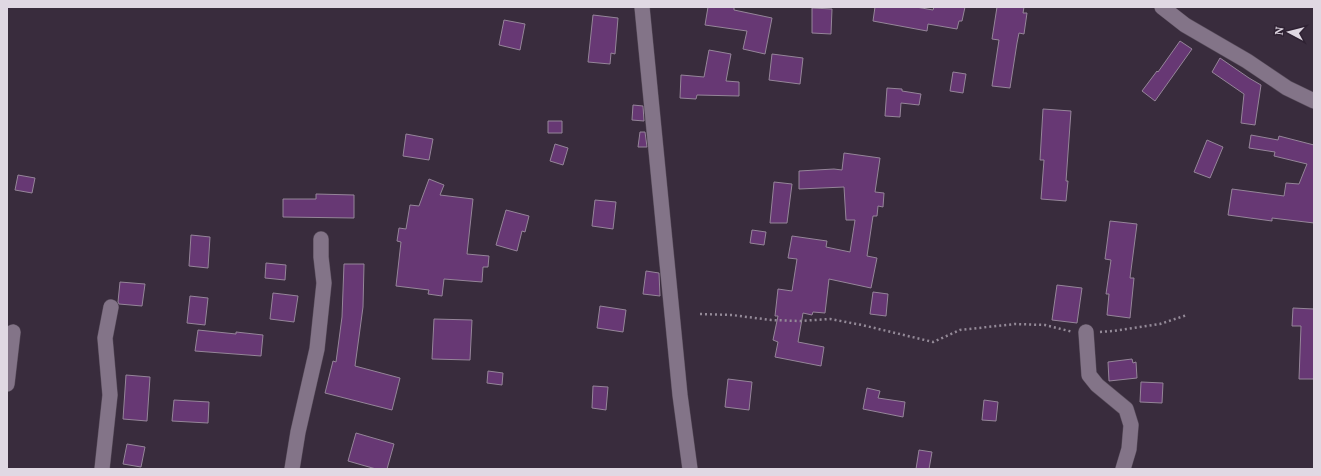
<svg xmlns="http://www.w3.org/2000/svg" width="1321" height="476" font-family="'PT Serif',serif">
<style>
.building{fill:#673874;stroke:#958599}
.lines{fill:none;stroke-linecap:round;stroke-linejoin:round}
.street-casing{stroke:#564b59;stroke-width:16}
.path{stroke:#948a98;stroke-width:2.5;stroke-dasharray:2 3;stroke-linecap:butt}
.street{stroke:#837488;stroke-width:15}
</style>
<rect width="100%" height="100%" fill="#392c3d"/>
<!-- building -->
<path class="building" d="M 708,7 L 734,7 L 734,10 L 772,18 L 765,54 L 743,49 L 747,31 L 705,25 Z
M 875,7 L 916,7 L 933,10 L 934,7 L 965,7 L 962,21 L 959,21 L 957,29 L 928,24 L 927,31 L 873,21 Z
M 997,7 L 1024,7 L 1023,13 L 1027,13 L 1024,34 L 1019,33 L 1017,43 L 1010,88 L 992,86 L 999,40 L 992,39 Z
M 812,8 L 832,9 L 831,34 L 812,33 Z
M 593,15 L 618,18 L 615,54 L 611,53 L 610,64 L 588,62 Z
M 504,20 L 525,24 L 520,50 L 499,45 Z
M 1180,41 L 1192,49 L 1155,101 L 1142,91 L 1157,71 L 1158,72 Z
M 709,50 L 731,54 L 726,81 L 739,82 L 739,96 L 697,95 L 696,99 L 680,98 L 681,75 L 704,77 Z
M 772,54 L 803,58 L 800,84 L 769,80 Z
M 1220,58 L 1249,78 L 1261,85 L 1255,125 L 1241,123 L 1244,94 L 1212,72 Z
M 953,72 L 966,74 L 963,93 L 950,91 Z
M 887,88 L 902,89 L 902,91 L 921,94 L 919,105 L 901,103 L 900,117 L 885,116 Z
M 633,105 L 643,106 L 644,121 L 632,120 Z
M 1043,109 L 1071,111 L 1066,181 L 1068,181 L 1066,201 L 1041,199 L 1044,160 L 1040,160 Z
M 548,121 L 562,121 L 562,133 L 548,133 Z
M 640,132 L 645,132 L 647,147 L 638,147 Z
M 406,134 L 433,139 L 429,160 L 403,156 Z
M 1251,135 L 1278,140 L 1279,136 L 1314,145 L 1314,223 L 1272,218 L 1272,221 L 1228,215 L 1232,189 L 1284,196 L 1286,183 L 1299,184 L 1307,164 L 1274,156 L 1275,152 L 1249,148 Z
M 1207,140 L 1223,147 L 1210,178 L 1194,172 Z
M 555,144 L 568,148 L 563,165 L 550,161 Z
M 844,153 L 880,158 L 875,192 L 884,193 L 883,207 L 878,206 L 877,216 L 873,216 L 867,256 L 877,258 L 871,288 L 829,279 L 825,313 L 813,312 L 812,315 L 803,313 L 798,342 L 824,347 L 821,366 L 775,357 L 778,342 L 773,340 L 778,316 L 775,316 L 778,289 L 792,291 L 797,259 L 788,258 L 792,236 L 827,241 L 826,247 L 850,252 L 855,220 L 846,220 L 844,187 L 799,189 L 799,171 L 834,169 L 842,170 Z
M 18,175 L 35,178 L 32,193 L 15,190 Z
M 429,179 L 444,185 L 440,195 L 473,199 L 467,254 L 489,256 L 488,267 L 483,267 L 482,282 L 444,279 L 442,296 L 428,294 L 429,290 L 396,286 L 401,242 L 397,241 L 399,228 L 406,229 L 410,205 L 419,206 Z
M 774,182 L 792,184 L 787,223 L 770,223 Z
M 316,194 L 354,195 L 354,218 L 283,217 L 283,199 L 316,199 Z
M 595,200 L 616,202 L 613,229 L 592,226 Z
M 506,210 L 529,216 L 525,232 L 522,231 L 517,251 L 496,245 Z
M 1110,221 L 1137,224 L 1130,278 L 1134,278 L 1130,318 L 1107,315 L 1109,294 L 1106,294 L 1111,260 L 1105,259 Z
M 752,230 L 766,232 L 764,245 L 750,243 Z
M 191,235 L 210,237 L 208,268 L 189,266 Z
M 266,263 L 286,265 L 285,280 L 265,278 Z
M 344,264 L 364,264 L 363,307 L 355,366 L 400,378 L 392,410 L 325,393 L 333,361 L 336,362 L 342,317 Z
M 646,271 L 659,273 L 660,296 L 643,294 Z
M 120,282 L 145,284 L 142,306 L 119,304 L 118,302 Z
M 1057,285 L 1082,288 L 1077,323 L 1052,320 Z
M 873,292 L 888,294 L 886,316 L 870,314 Z
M 273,293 L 298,296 L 294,322 L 270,319 Z
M 190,296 L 208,298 L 205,325 L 187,323 Z
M 600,306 L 626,310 L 623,332 L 597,328 Z
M 1293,308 L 1314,309 L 1314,379 L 1299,379 L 1301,326 L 1292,326 Z
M 434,319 L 472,320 L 470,360 L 432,359 Z
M 198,330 L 236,334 L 236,332 L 263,335 L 261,356 L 195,351 Z
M 1132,359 L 1133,363 L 1136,362 L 1137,378 L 1109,381 L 1108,362 Z
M 488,371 L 503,373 L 502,385 L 487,383 Z
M 126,375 L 150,377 L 147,421 L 123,419 Z
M 728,379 L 752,382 L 749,410 L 725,407 Z
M 1141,382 L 1163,383 L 1162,403 L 1140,402 Z
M 593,386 L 608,387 L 606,410 L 592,408 Z
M 867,388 L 880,391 L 878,398 L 905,402 L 903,417 L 863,409 Z
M 174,400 L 209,402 L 208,423 L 172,421 Z
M 984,400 L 998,402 L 996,421 L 982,420 Z
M 356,433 L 394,444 L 387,469 L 376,469 L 348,461 Z
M 127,444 L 145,447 L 141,467 L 123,464 Z
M 919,450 L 932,452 L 929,469 L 916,469 Z"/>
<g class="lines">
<defs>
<path id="street" d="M 642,7 L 680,395 L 690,469
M 1162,7 L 1185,25 L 1247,61 L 1287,88 L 1314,101
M 1086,332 L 1089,375 L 1097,385 L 1126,409 L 1131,425 L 1129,449 L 1123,469
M 7,384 L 13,332
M 102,469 L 110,395 L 105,338 L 111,307
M 292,469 L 298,432 L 317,349 L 324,283 L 321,257 L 321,239"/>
</defs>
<!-- street casing -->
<use href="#street" class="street-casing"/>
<!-- path -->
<path class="path" d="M 700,314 L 732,315 L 771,320 L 800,321 L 830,319 L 862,325 L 933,342 L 960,330 L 1015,324 L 1045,325 L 1073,332
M 1100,332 L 1113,331 L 1160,324 L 1187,315"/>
<!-- street -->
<use href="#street" class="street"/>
</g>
<!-- border -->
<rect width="1321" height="476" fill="none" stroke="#e0d8e3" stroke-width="16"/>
<!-- north arrow -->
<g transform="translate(1289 32) rotate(277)" stroke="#2f2233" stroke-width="3" paint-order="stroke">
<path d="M0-3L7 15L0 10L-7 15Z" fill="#e0d8e3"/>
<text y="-6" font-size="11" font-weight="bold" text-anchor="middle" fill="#e0d8e3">N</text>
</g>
</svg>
